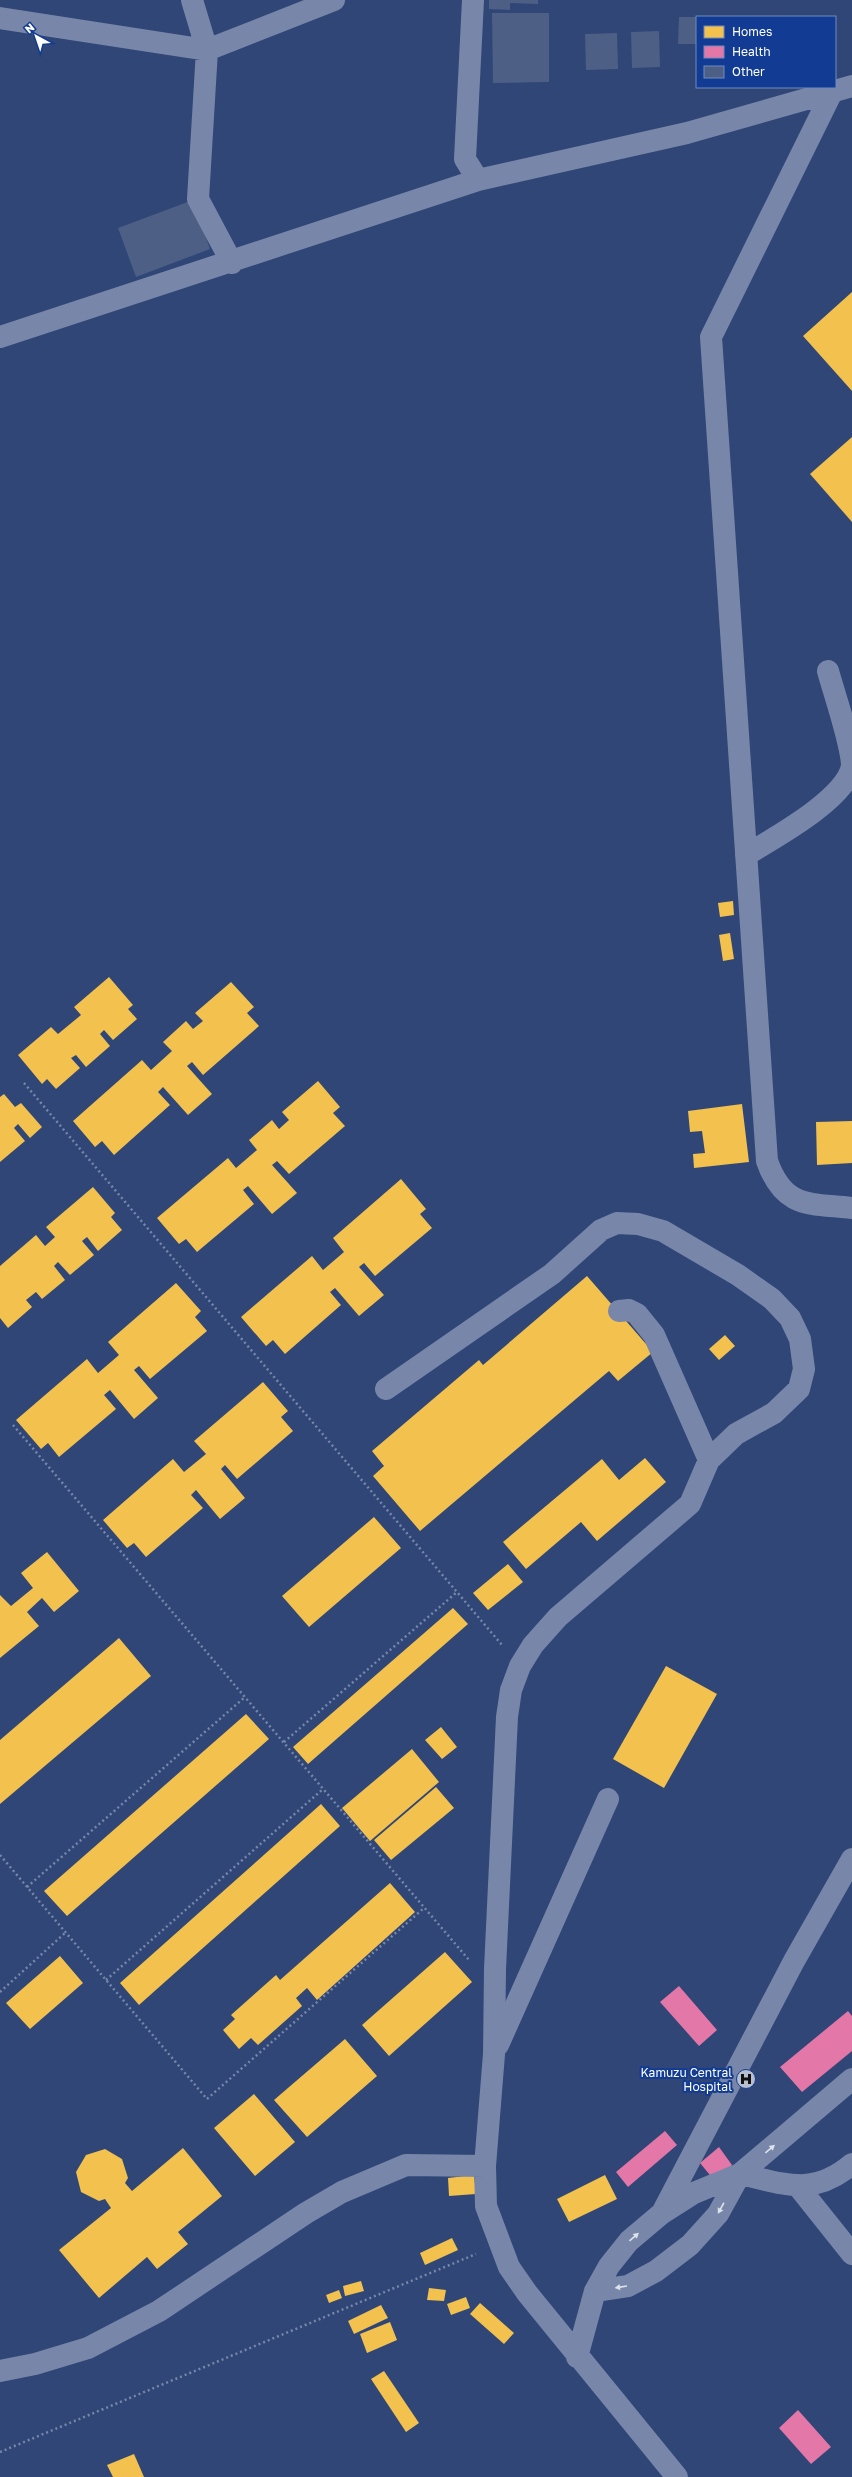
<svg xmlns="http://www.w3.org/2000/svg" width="852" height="2477" font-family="'Golos Text',sans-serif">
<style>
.homes{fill:#f2c14e}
.health{fill:#e377a8}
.building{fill:#4d5f85}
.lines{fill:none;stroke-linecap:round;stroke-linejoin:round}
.path{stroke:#7887a9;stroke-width:2.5;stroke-dasharray:2 3;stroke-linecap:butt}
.minor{stroke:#7887a9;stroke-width:22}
.oneway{fill:#dde1ea}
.labels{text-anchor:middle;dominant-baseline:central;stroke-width:4;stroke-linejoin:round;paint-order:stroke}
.poi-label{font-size:12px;fill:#fff;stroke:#123c93;text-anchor:end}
</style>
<rect width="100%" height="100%" fill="#2f4676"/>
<!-- homes -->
<path class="homes" d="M 852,292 L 852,391 L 803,336 Z
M 852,437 L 852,522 L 810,474 Z
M 733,901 L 734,915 L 720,917 L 718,903 Z
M 730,933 L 734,959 L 723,961 L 719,935 Z
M 109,977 L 133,1005 L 128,1009 L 137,1019 L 113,1040 L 104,1030 L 100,1034 L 110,1046 L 86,1067 L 76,1055 L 71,1058 L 80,1068 L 56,1089 L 47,1079 L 42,1084 L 18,1055 L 51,1027 L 58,1034 L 81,1015 L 74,1007 Z
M 231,982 L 254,1007 L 247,1013 L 259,1026 L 203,1075 L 192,1062 L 187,1066 L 212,1094 L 188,1115 L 163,1087 L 158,1092 L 170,1105 L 114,1155 L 102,1141 L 95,1147 L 73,1121 L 142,1060 L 151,1070 L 172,1051 L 163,1042 L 186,1021 L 193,1029 L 203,1021 L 195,1013 Z
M 318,1081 L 340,1107 L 333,1113 L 345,1126 L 289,1174 L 277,1161 L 272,1165 L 297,1193 L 272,1214 L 248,1186 L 243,1190 L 254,1204 L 197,1252 L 186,1239 L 179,1244 L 157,1218 L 228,1158 L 236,1168 L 257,1150 L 249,1140 L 272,1120 L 279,1129 L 289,1120 L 282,1112 Z
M 4,1094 L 15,1107 L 21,1103 L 42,1127 L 30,1138 L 18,1124 L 14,1128 L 25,1141 L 0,1162 L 0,1097 Z
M 742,1104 L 749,1162 L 694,1168 L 693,1154 L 705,1153 L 702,1131 L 690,1132 L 688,1111 Z
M 852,1121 L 852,1163 L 817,1165 L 816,1122 Z
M 401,1179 L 426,1209 L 420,1214 L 432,1228 L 375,1276 L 364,1263 L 359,1267 L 384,1295 L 359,1316 L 335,1288 L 330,1292 L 341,1305 L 285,1354 L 273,1340 L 266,1346 L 241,1317 L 312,1256 L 323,1270 L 344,1252 L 333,1238 Z
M 93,1187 L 115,1213 L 111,1217 L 122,1230 L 98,1251 L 87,1237 L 82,1241 L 94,1255 L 70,1275 L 58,1262 L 54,1266 L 65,1280 L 42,1299 L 36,1292 L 26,1300 L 32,1307 L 8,1328 L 0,1318 L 0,1266 L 36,1235 L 45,1246 L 55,1237 L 46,1227 Z
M 587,1276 L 653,1352 L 618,1381 L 609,1371 L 420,1531 L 373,1476 L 384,1466 L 372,1451 L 479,1360 L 483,1365 Z
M 176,1283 L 201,1311 L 195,1317 L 207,1331 L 150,1379 L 139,1366 L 134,1370 L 158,1398 L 134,1419 L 110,1390 L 104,1395 L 116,1409 L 59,1457 L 48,1443 L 41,1449 L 16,1420 L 87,1359 L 98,1373 L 119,1355 L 108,1342 Z
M 725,1335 L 735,1346 L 719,1360 L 709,1349 Z
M 263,1382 L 288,1411 L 281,1417 L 293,1431 L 237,1479 L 225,1465 L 221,1469 L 245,1498 L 220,1519 L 196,1490 L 191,1495 L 203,1508 L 146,1557 L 134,1543 L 127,1548 L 103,1520 L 173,1459 L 184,1472 L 206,1454 L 194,1441 Z
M 645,1458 L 666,1482 L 597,1541 L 581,1522 L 526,1569 L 503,1542 L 602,1459 L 619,1480 Z
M 374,1517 L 401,1548 L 309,1627 L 282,1596 Z
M 47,1552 L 79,1591 L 54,1612 L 42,1598 L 27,1612 L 39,1626 L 0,1658 L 0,1595 L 11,1606 L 33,1588 L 21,1573 Z
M 508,1564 L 523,1582 L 488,1610 L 473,1593 Z
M 453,1608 L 468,1624 L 308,1764 L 293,1747 Z
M 119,1638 L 151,1676 L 0,1804 L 0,1740 Z
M 666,1666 L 717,1694 L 664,1788 L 613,1759 Z
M 246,1714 L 269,1739 L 67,1916 L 44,1891 Z
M 441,1727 L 457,1747 L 442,1759 L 425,1740 Z
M 412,1749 L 439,1782 L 370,1841 L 342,1808 Z
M 436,1787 L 454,1808 L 391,1860 L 374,1840 Z
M 321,1804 L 340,1826 L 139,2005 L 120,1983 Z
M 390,1883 L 415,1912 L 317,2000 L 307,1988 L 296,1998 L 302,2006 L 258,2045 L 251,2038 L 239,2049 L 223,2030 L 235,2019 L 231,2015 L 276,1975 L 280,1980 Z
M 445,1952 L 472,1982 L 389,2056 L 362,2025 Z
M 60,1956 L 83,1983 L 30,2029 L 6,2003 Z
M 345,2039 L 377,2076 L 307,2137 L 274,2100 Z
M 254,2094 L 295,2142 L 255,2176 L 214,2128 Z
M 183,2148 L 222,2196 L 178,2232 L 188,2244 L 157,2269 L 147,2257 L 99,2298 L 59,2250 L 111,2208 L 105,2199 L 99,2201 L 81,2192 L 76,2172 L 86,2155 L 105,2149 L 122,2159 L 128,2178 L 125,2183 L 132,2191 Z
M 474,2175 L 476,2194 L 449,2196 L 448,2178 Z
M 605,2175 L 617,2199 L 569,2222 L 557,2199 Z
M 452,2238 L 458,2250 L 425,2265 L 420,2253 Z
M 361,2281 L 364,2291 L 345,2296 L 343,2286 Z
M 429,2288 L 446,2290 L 444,2301 L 427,2300 Z
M 339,2290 L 342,2298 L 329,2303 L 326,2295 Z
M 466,2297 L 470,2308 L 451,2315 L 447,2304 Z
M 480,2303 L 514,2333 L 504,2344 L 470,2314 Z
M 381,2305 L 388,2318 L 354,2334 L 348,2321 Z
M 390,2322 L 397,2340 L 367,2353 L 360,2334 Z
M 384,2371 L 419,2423 L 406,2432 L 371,2379 Z
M 134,2454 L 144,2477 L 113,2477 L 107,2465 Z"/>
<!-- health -->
<path class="health" d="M 679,1986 L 717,2030 L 699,2046 L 660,2002 Z
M 848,2011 L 852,2016 L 852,2051 L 802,2092 L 780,2067 Z
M 665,2131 L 677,2145 L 628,2187 L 616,2172 Z
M 719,2147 L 732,2165 L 714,2180 L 700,2163 Z
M 798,2410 L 831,2447 L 811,2464 L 779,2428 Z"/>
<!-- building -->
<path class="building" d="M 489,0 L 538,0 L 538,4 L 510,3 L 510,10 L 489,9 Z
M 492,13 L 549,13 L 549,82 L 493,83 Z
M 679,17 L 697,17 L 697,44 L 678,44 Z
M 659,31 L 660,67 L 632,68 L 631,32 Z
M 617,33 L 618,69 L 586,70 L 585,34 Z
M 193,200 L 210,249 L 136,277 L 118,228 Z"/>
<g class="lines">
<!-- path -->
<path class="path" d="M 24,1083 L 502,1645
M 13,1425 L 469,1960
M 284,1742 L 457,1592
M 0,1855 L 207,2099 L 424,1908
M 27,1887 L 245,1697
M 106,1980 L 323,1789
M 0,1992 L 65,1933
M 0,2452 L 476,2254"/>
<!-- minor -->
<path class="minor" d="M 192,0 L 207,50 L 198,199 L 232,263
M 473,0 L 465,159 L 478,180 L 687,133 L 852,86
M 0,18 L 207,50 L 334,0
M 833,90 L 711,337 L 767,1161 C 784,1209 809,1203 852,1208
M 0,337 L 478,180
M 746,855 C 774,838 846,799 852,766 C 852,745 834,693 828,671
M 619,1311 L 629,1310 L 637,1314 L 654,1335 L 709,1460
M 386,1389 L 552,1274 L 601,1230 L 617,1223 L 638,1224 L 663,1231 L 738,1275 L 772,1299 L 790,1318 L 800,1339 L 804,1369 L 799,1389 L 774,1413 L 736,1434 L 709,1460 L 690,1504 L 558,1617 L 533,1645 L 520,1666 L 511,1690 L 507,1717 L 495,1969 L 494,2054 L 485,2166 L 486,2206 L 509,2267 L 527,2293 L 677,2477
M 498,2045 L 608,1799
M 740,2174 C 785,2184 813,2197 852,2164
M 797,2185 L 852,2254
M 662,2213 L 794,1961 L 852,1859
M 595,2291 L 628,2286 L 656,2271 L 690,2245 L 718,2214 L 740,2174
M 577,2357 L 595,2291 L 609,2266 L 629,2241 L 661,2214 L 694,2193 L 740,2174 L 852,2079
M 0,2371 L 35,2364 L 88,2348 L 159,2311 L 306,2213 L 342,2192 L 406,2165 L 485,2166"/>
</g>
<!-- one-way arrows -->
<defs><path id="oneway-solid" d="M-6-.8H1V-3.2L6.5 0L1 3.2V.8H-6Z"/></defs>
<g class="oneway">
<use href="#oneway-solid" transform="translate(770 2149) rotate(-40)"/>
<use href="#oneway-solid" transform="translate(721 2208) rotate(119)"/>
<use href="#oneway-solid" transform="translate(634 2237) rotate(-41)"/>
<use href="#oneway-solid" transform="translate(621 2287) rotate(171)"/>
</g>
<!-- icons -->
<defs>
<symbol id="hospital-disc" viewBox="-11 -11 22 22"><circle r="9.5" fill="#b6becf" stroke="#123c93"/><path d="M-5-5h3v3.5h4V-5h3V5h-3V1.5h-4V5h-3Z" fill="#111"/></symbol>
</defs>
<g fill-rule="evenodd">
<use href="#hospital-disc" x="735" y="2068" width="22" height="22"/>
</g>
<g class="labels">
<!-- poi labels -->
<g class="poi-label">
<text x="732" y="2072">Kamuzu Central<tspan x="732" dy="14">Hospital</tspan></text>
</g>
</g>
<!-- legend -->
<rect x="696" y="16" width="140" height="72" fill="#123c93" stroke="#718abe"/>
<rect x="704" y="26" width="20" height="12" fill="#f2c14e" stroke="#718abe"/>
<text x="732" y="36" font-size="12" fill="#ffffff">Homes</text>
<rect x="704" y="46" width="20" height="12" fill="#e377a8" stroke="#718abe"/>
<text x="732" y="56" font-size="12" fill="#ffffff">Health</text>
<rect x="704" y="66" width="20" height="12" fill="#4d5f85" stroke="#718abe"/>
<text x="732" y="76" font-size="12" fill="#ffffff">Other</text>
<!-- north arrow -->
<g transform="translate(36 36) rotate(320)" stroke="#123c93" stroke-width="3" paint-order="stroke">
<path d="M0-3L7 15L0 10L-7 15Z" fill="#ffffff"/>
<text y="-6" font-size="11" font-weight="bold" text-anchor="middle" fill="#ffffff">N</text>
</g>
</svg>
